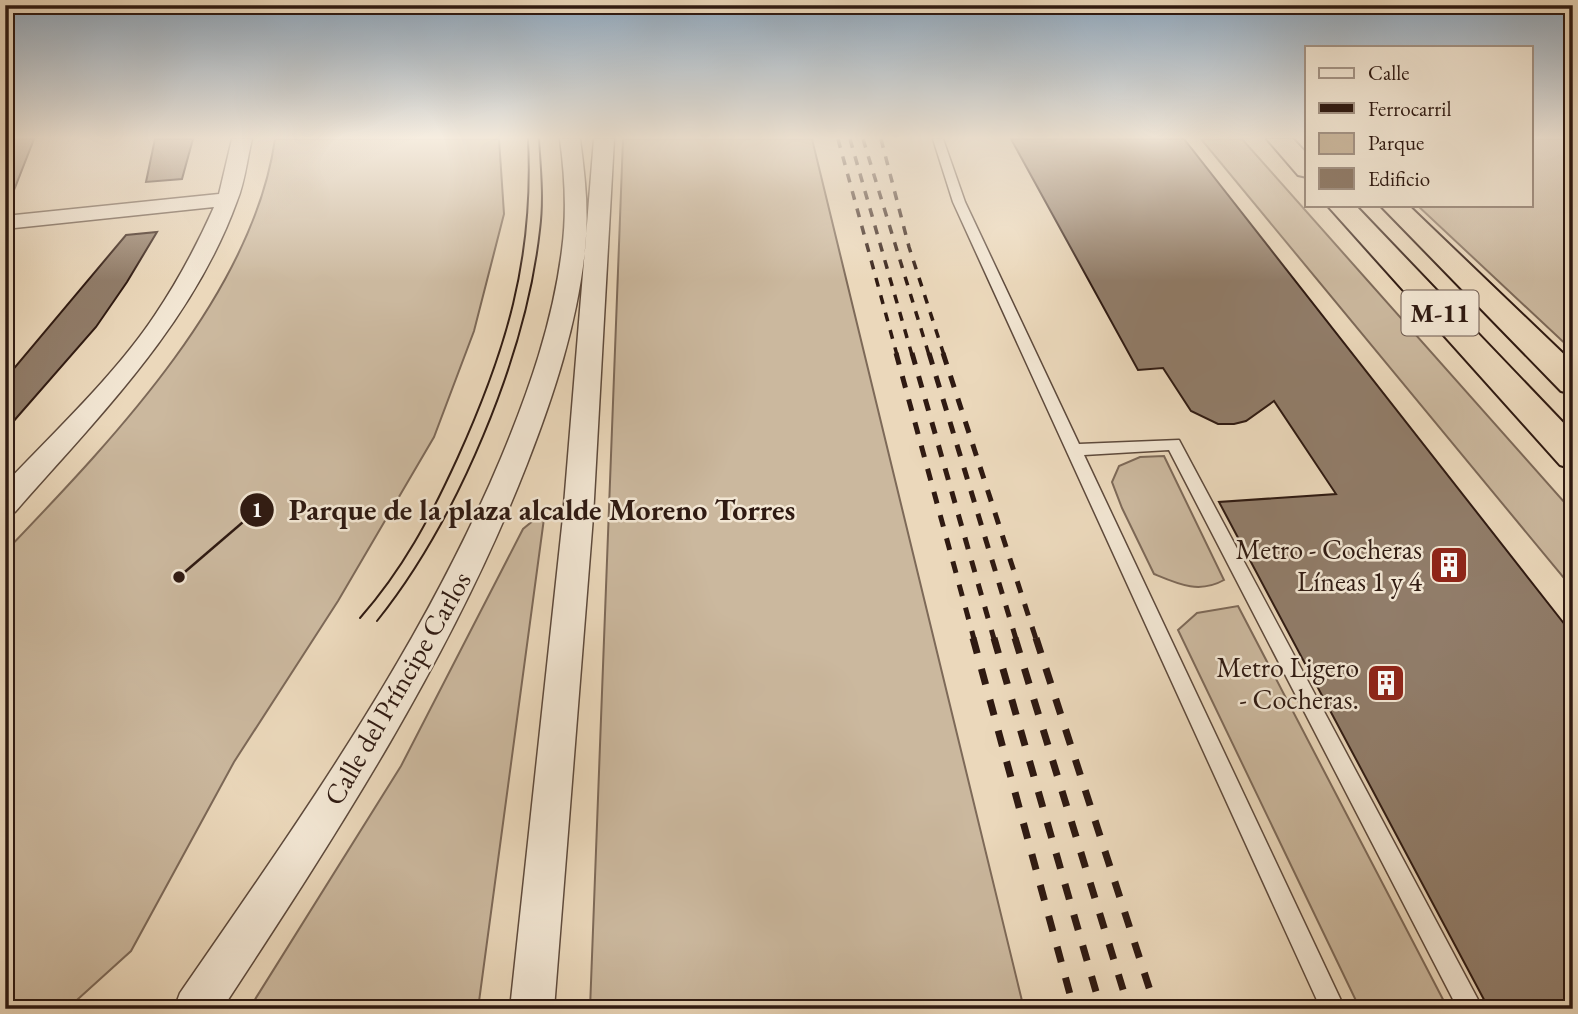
<svg xmlns="http://www.w3.org/2000/svg" width="1578" height="1014" font-family="'EB Garamond',serif">
<style>
.green{fill:#cbb89e;stroke:#7d6958;stroke-width:2}
.building{fill:#917d6a;stroke:#2f1a12;stroke-width:2}
.lines{fill:none;stroke-linecap:round;stroke-linejoin:round}
.lane-casing{stroke:#5e4a3c;stroke-width:3}
.street-casing{stroke:#5e4a3c;stroke-width:3}
.highway-casing{stroke:#2f1a12;stroke-width:4}
.lane{fill:#f2e6d3;fill-rule:evenodd}
.street{fill:#f2e6d3;fill-rule:evenodd}
.highway{fill:#ebd8bb;fill-rule:evenodd}
.tram{stroke:#2f1a12;stroke-width:2}
.rail-far2{stroke:#2f1a12;stroke-width:3.5;stroke-dasharray:9 9;stroke-linecap:butt}
.rail-far1{stroke:#2f1a12;stroke-width:5;stroke-dasharray:12 12;stroke-linecap:butt}
.rail{stroke:#2f1a12;stroke-width:7;stroke-dasharray:16 16;stroke-linecap:butt}
.labels{text-anchor:middle;dominant-baseline:central;stroke-width:5;stroke-linejoin:round;paint-order:stroke}
.shield{fill:#f2e6d3;stroke:#6a574c;stroke-width:2}
.shield-label{font-size:26px;font-weight:bold;fill:#2f1a12}
.poi-label{font-size:28px;fill:#2f1a12;stroke:#f2e6d3;text-anchor:end}
.street-label{font-size:28px;fill:#2f1a12;stroke:#f2e6d3}
.leader{fill:none;stroke:#2f1a12;stroke-width:2.5}
.callout-dot{fill:#2f1a12;stroke:#f2e6d3;stroke-width:2.5}
.mark-label{font-size:21px;text-anchor:middle;font-weight:bold;fill:#fff}
.callout-label{font-size:30px;text-anchor:middle;font-weight:bold;fill:#2f1a12;stroke:#f2e6d3;stroke-width:5;stroke-linejoin:round;paint-order:stroke}
</style>
<rect width="100%" height="100%" fill="#ebd8bb"/>
<filter id="stains"><feTurbulence type="fractalNoise" baseFrequency=".00286" numOctaves="4"/><feColorMatrix values="0 0 0 0 .2 0 0 0 0 .09 0 0 0 0 .02 0 0 0 .5 -.17"/></filter>
<radialGradient id="worn" r=".72"><stop offset=".6" stop-color="#630" stop-opacity="0"/><stop offset="1" stop-color="#630" stop-opacity=".3"/></radialGradient>
<!-- green -->
<path class="green" d="M 275,139 L 499,139 L 504,214 L 474,331 L 434,437 L 338,601 L 234,762 L 131,951 L 67,1009 L 5,1009 L 5,552 C 110,442 253,295 275,139 Z
M 623,139 L 812,139 L 1024,1009 L 590,1009 Z
M 1201,139 L 1242,139 L 1573,512 L 1573,589 Z
M 1531,139 L 1573,139 L 1573,351 L 1417,205 L 1531,205 Z
M 1164,456 L 1224,580 C 1199,594 1178,584 1154,574 L 1122,508 L 1112,482 L 1119,466 L 1140,457 Z
M 545,511 L 478,1009 L 249,1009 L 401,766 L 523,529 Z
M 1238,606 L 1448,1009 L 1360,1009 L 1178,630 L 1197,613 Z"/>
<!-- building -->
<path class="building" d="M 5,139 L 34,139 L 7,208 L 5,207 Z
M 155,139 L 193,139 L 182,179 L 146,182 Z
M 1011,139 L 1184,139 L 1573,635 L 1573,1009 L 1489,1009 L 1219,502 L 1336,494 L 1274,401 L 1246,421 L 1234,424 L 1218,424 L 1191,411 L 1163,368 L 1138,370 Z
M 157,232 L 127,282 L 96,327 L 5,431 L 5,379 L 126,235 Z"/>
<g class="lines">
<defs>
<path id="lane" d="M 933,139 L 943,139 L 965,202 L 1079,444 L 1179,440 L 1483,1009 L 1458,1009 L 1169,450 L 1084,455 L 1345,1009 L 1321,1009 L 953,202 Z"/>
<path id="street" d="M 232,139 L 252,139 C 247,159 245,182 237,201 C 193,323 99,416 15,512 L 5,515 L 5,484 C 54,432 116,374 155,315 C 178,281 197,245 214,207 L 5,229 L 5,216 L 219,194 Z
M 560,139 L 580,139 C 585,176 589,213 585,250 C 577,324 554,395 527,464 C 451,659 336,835 222,1009 L 174,1009 L 180,993 C 298,822 420,651 501,458 C 529,391 553,322 562,250 C 567,213 565,176 560,139 Z
M 594,139 L 614,139 L 593,517 L 554,1009 L 510,1009 L 563,517 Z"/>
<path id="highway" d="M 1267,139 L 1293,139 L 1307,154 L 1307,177 L 1298,175 Z
M 1327,205 L 1355,205 L 1573,433 L 1573,469 L 1560,465 Z
M 1380,205 L 1408,205 L 1573,363 L 1573,394 L 1561,391 Z"/>
</defs>
<!-- lane casing -->
<use href="#lane" class="lane-casing"/>
<!-- street casing -->
<use href="#street" class="street-casing"/>
<!-- highway casing -->
<use href="#highway" class="highway-casing"/>
<!-- lane -->
<use href="#lane" class="lane"/>
<!-- street -->
<use href="#street" class="street"/>
<!-- highway -->
<use href="#highway" class="highway"/>
<!-- tram -->
<path class="tram" d="M 360,618 C 403,569 430,518 457,459 C 506,351 534,259 528,139
M 377,621 C 457,521 526,357 540,230 C 544,200 541,169 539,139"/>
<!-- rail-far2 -->
<path class="rail-far2" d="M 838,139 L 897,355
M 850,139 L 912,355
M 863,139 L 929,355
M 881,139 L 909,247 L 944,355"/>
<!-- rail-far1 -->
<path class="rail-far1" d="M 896,353 L 974,639
M 912,353 L 994,639
M 929,353 L 1016,639
M 943,353 L 1036,639"/>
<!-- rail -->
<path class="rail" d="M 973,638 L 1074,1009
M 994,638 L 1101,1009
M 1015,638 L 1129,1009
M 1036,638 L 1156,1009"/>
</g>
<!-- sky -->
<linearGradient id="sky" x2="0" y2="1"><stop stop-color="#8fa8bf"/><stop offset="0.49" stop-color="#f6ede0"/><stop offset="1" stop-color="#f6ede0" stop-opacity="0"/></linearGradient>
<rect width="1578" height="281" fill="url(#sky)"/>
<!-- icons -->
<defs>
<symbol id="building-square" viewBox="-11 -11 22 22"><rect x="-9" y="-9" width="18" height="18" rx="4" fill="#8f2418" stroke="#f2e6d3"/><path d="M-4-6H4V6H1V3H-1V6H-4ZM-2.5-4.3h1.7v1.8h-1.7ZM.8-4.3h1.7v1.8H.8ZM-2.5-1h1.7V.8h-1.7ZM.8-1h1.7V.8H.8Z" fill="#fff"/></symbol>
</defs>
<g fill-rule="evenodd">
<use href="#building-square" x="1427" y="543" width="44" height="44"/>
<use href="#building-square" x="1364" y="661" width="44" height="44"/>
</g>
<g class="labels">
<!-- shield labels -->
<rect class="shield" x="1401.5" y="290.5" width="77" height="45" rx="5"/>
<g class="shield-label">
<text x="1440" y="313">M-11</text>
</g>
<!-- poi labels -->
<g class="poi-label">
<text x="1422" y="549">Metro - Cocheras<tspan x="1422" dy="32">Líneas 1 y 4</tspan></text>
<text x="1359" y="667">Metro Ligero<tspan x="1359" dy="32">- Cocheras.</tspan></text>
</g>
<!-- street labels -->
<g class="street-label">
<text transform="translate(397 688) rotate(-60)">Calle del Príncipe Carlos</text>
</g>
</g>
<!-- callouts -->
<path class="leader" d="M179 577L257 510"/>
<g class="callout-dot">
<circle cx="179" cy="577" r="7"/>
<circle cx="257" cy="510" r="18"/>
</g>
<g class="mark-label">
<text x="257" y="517">1</text>
</g>
<g class="callout-label">
<text x="542" y="520">Parque de la plaza alcalde Moreno Torres</text>
</g>
<!-- margin -->
<rect width="1578" height="1014" fill="none" stroke="#ebd8bb" stroke-width="28"/>
<rect x="7" y="7" width="1564" height="1000" fill="none" stroke="#2f1a12" stroke-width="3.5"/>
<rect x="14" y="14" width="1550" height="986" fill="none" stroke="#2f1a12" stroke-width="2"/>
<!-- legend -->
<rect x="1305" y="46" width="228" height="161" fill="#f2e6d3" stroke="#a49486" stroke-width="2"/>
<rect x="1319" y="68" width="35" height="10" fill="#f2e6d3" stroke="#a49486" stroke-width="2"/>
<text x="1368" y="80" font-size="21" fill="#2f1a12">Calle</text>
<rect x="1319" y="103" width="35" height="10" fill="#2f1a12" stroke="#a49486" stroke-width="2"/>
<text x="1368" y="116" font-size="21" fill="#2f1a12">Ferrocarril</text>
<rect x="1319" y="133" width="35" height="21" fill="#cbb89e" stroke="#a49486" stroke-width="2"/>
<text x="1368" y="150" font-size="21" fill="#2f1a12">Parque</text>
<rect x="1319" y="168" width="35" height="21" fill="#917d6a" stroke="#a49486" stroke-width="2"/>
<text x="1368" y="186" font-size="21" fill="#2f1a12">Edificio</text>
<rect width="100%" height="100%" filter="url(#stains)"/>
<rect width="100%" height="100%" fill="url(#worn)"/>
</svg>
